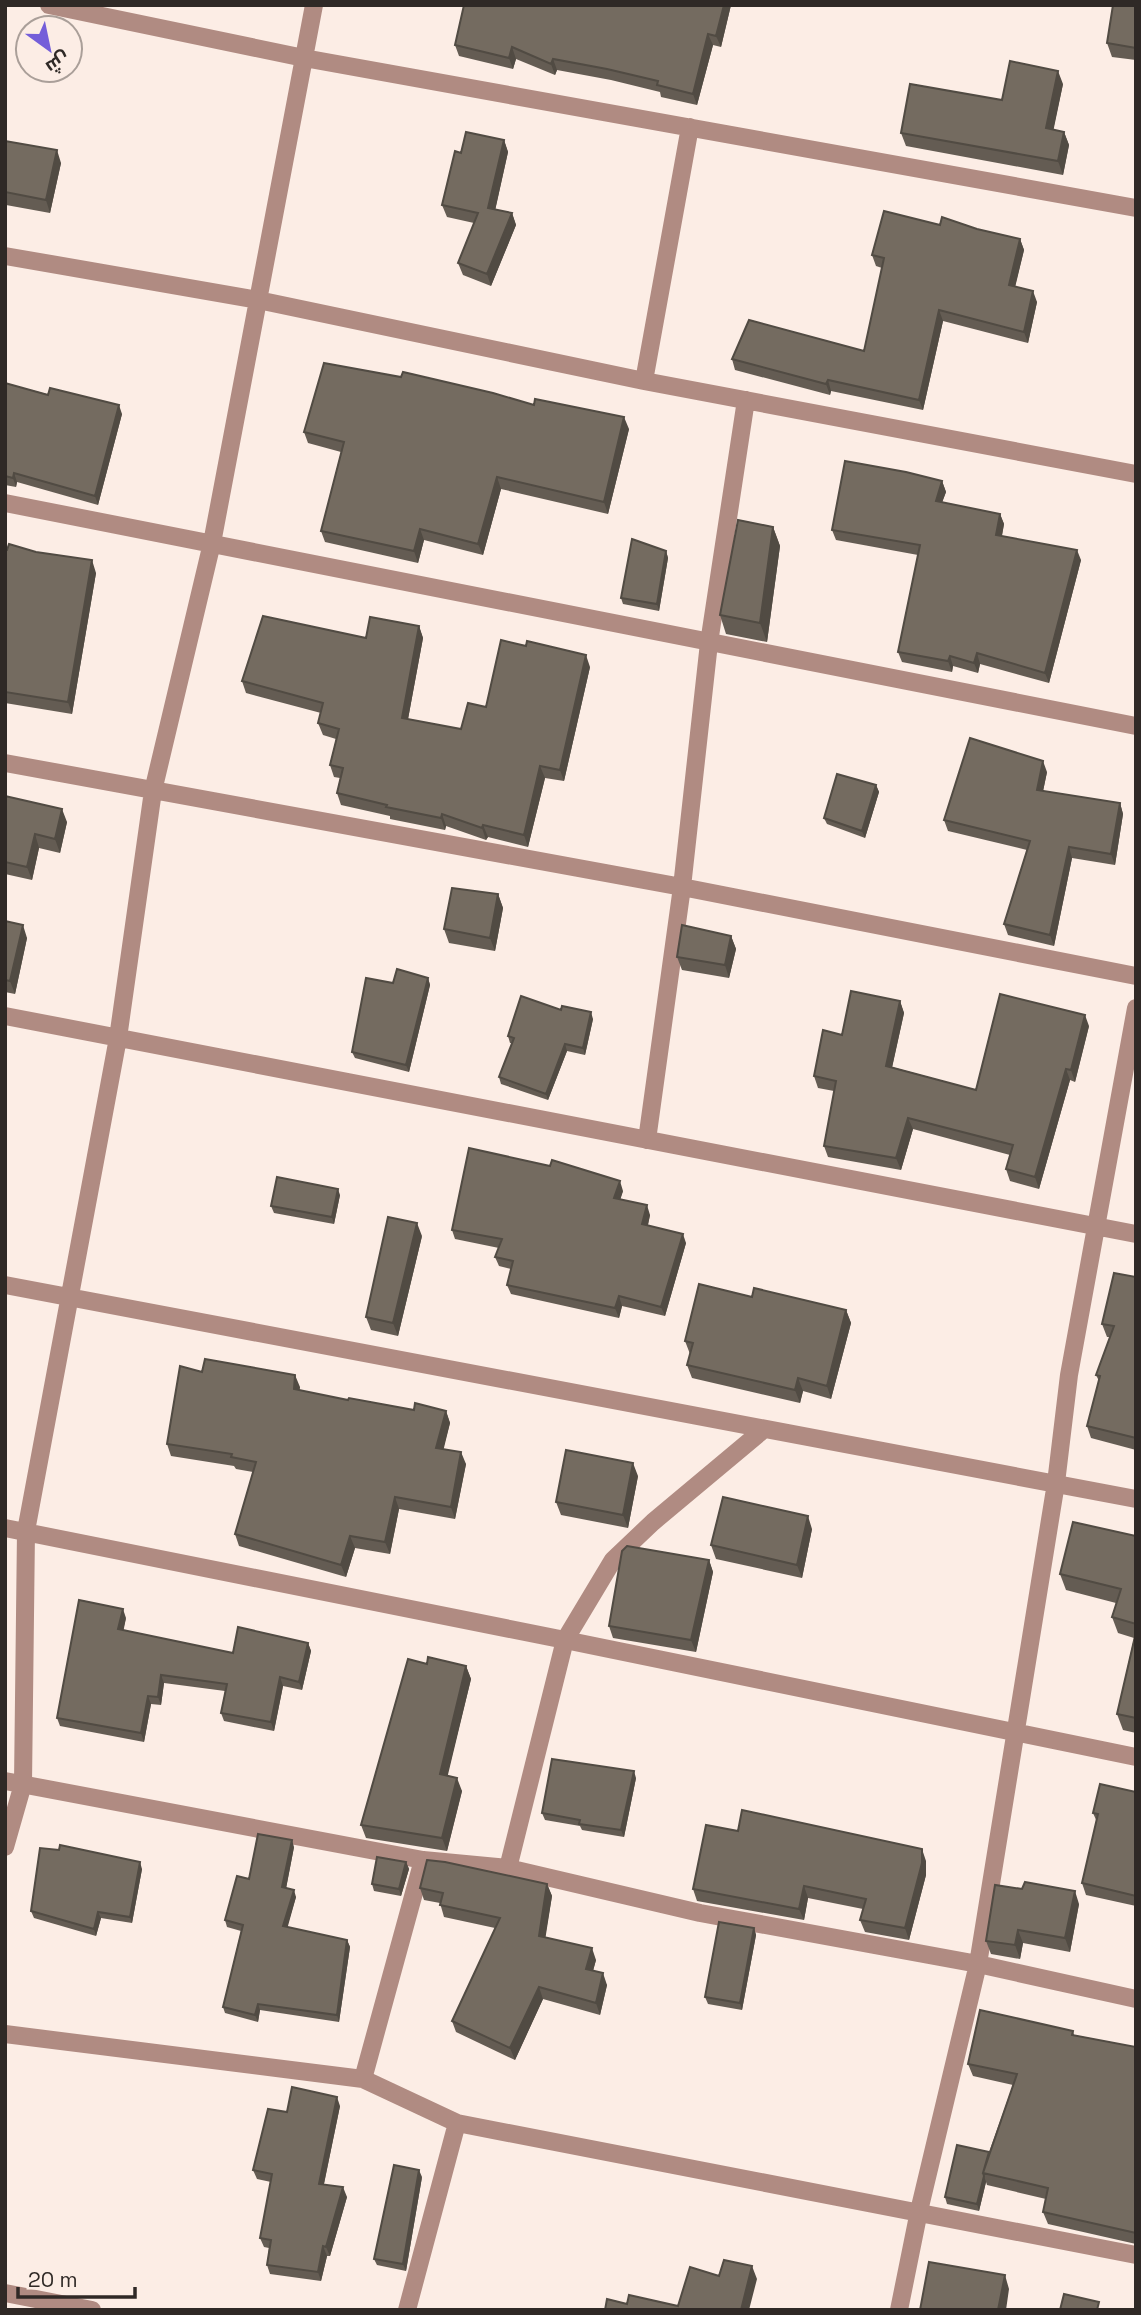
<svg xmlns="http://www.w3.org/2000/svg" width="1141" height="2315" font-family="'Space Grotesk',Cairo,sans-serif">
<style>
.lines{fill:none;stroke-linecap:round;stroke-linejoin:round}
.minor{stroke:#b08b82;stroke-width:18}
.wall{fill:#645c53}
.shaded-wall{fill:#514b43}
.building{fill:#746b60;stroke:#514b43;stroke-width:2}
</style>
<rect width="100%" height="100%" fill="#fcede5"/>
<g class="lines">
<!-- minor -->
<path class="minor" d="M 49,5 L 304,58 L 1136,208
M 5,256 L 258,300 L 644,381 L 1136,474
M 644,381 L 690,127
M 5,503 L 1136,726
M 5,763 L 682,887 L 1136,976
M 5,1016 L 1136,1234
M 647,1140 L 682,887 L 709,643 L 746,400
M 5,1285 L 1136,1499
M 5,1528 L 565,1640 L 1136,1757
M 5,1781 L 423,1860 L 508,1868 L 700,1913 L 978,1964 L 1136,1999
M 5,1847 L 23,1784 L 26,1531 L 118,1038 L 153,791 L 212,543 L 314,5
M 508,1868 L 565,1640 L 613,1560 L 653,1522 L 763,1430
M 5,2034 L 363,2079 L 457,2123 L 1136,2255
M 363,2079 L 423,1860
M 5,2293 L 92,2310
M 407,2310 L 457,2123
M 899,2310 L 919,2211 L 978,1964 L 1056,1483 L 1069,1375 L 1136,1008"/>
</g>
<!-- wall -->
<path class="wall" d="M 464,5 L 731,5 L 721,47 L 713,45 L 697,105 L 661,97 L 660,92 L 611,80 L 557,70 L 555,75 L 516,59 L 513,69 L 459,56 L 455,45 Z
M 1136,5 L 1136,60 L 1112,57 L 1107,43 Z
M 1063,84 L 1053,130 L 1064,132 L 1069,145 L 1063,175 L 906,146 L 901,133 L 1002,100 Z
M 504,140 L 508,152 L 495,210 L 512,213 L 516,225 L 491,286 L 463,275 L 458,263 L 474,223 L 447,217 L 442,205 L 461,153 Z
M 5,141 L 61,163 L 50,213 L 6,205 L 5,203 Z
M 940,225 L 977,229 L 1020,239 L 1024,250 L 1015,286 L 1037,302 L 1028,343 L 943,321 L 923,410 L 831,391 L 830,395 L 735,370 L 732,359 L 864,351 L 882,268 L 876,266 L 872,255 Z
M 5,383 L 122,414 L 98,505 L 17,482 L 16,487 L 5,485 Z
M 534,405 L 629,429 L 608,514 L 501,489 L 483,555 L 424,540 L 418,563 L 325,542 L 321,531 L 341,452 L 308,443 L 304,432 Z
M 942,481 L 946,492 L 942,502 L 1000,514 L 1004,524 L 1002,536 L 1081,560 L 1049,683 L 980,664 L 978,673 L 953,666 L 952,672 L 902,662 L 898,652 L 918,555 L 836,540 L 832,530 Z
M 773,527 L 780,546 L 767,642 L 726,634 L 720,615 Z
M 5,550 L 96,573 L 72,714 L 5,703 Z
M 666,551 L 668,558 L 659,611 L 623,604 L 621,598 Z
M 419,626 L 423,638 L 408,719 L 461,729 L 486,707 L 590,667 L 564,781 L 545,778 L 528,847 L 488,837 L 486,840 L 446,826 L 445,830 L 390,819 L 390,816 L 341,805 L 337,793 L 340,778 L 334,777 L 330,765 L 336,739 L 323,735 L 318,723 L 321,713 L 246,693 L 242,681 L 366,638 Z
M 1047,772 L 1043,791 L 1120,803 L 1123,814 L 1115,865 L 1072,858 L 1054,946 L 1008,935 L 1004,924 L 1027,850 L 948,831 L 944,820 Z
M 876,785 L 879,792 L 865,838 L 827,824 L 824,818 Z
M 5,796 L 67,822 L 60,853 L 39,848 L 32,880 L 5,874 Z
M 498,894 L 503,908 L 495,951 L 449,943 L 444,929 Z
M 5,921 L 27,938 L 15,994 L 5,992 Z
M 731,936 L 736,949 L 729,978 L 682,970 L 677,957 Z
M 428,978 L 430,985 L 409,1072 L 355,1058 L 352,1052 L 393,983 Z
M 900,1001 L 904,1013 L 892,1067 L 976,1090 L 1089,1026 L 1075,1082 L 1070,1080 L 1039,1189 L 1010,1181 L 1006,1169 L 1010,1155 L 913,1129 L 901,1170 L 828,1157 L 824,1146 L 834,1091 L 818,1088 L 814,1076 L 842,1035 Z
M 561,1010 L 593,1019 L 585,1055 L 567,1051 L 548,1100 L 501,1084 L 499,1077 L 512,1043 L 510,1043 L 508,1036 Z
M 623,1191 L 620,1199 L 650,1215 L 648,1225 L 686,1243 L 665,1316 L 622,1306 L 619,1318 L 511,1294 L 507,1285 L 511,1269 L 499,1266 L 495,1257 L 499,1248 L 455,1239 L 452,1230 Z
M 340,1195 L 334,1224 L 274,1213 L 271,1206 Z
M 422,1236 L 398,1336 L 371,1330 L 366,1317 Z
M 1136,1277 L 1136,1450 L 1091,1438 L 1087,1426 L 1099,1381 L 1096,1375 L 1110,1337 L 1107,1337 L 1102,1324 Z
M 752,1297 L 846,1310 L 851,1323 L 831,1399 L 803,1391 L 800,1403 L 692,1378 L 687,1365 L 690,1354 L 685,1341 Z
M 202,1372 L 300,1387 L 299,1390 L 348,1400 L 414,1410 L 446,1411 L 450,1423 L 443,1449 L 466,1464 L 455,1519 L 399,1509 L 390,1554 L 355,1548 L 346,1577 L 239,1546 L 235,1534 L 253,1472 L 236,1469 L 234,1466 L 171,1456 L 167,1444 Z
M 638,1476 L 628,1528 L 561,1515 L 556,1502 Z
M 812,1529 L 802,1578 L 716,1559 L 711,1545 Z
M 1136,1536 L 1136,1733 L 1123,1730 L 1117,1714 L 1134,1638 L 1118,1633 L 1112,1617 L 1116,1603 L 1066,1590 L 1060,1574 Z
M 709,1560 L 713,1572 L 696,1652 L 613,1638 L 609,1626 Z
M 126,1618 L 123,1630 L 233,1653 L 308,1643 L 311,1651 L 302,1690 L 283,1686 L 274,1731 L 224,1721 L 221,1713 L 225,1691 L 164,1683 L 161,1705 L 151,1704 L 144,1742 L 60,1726 L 57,1718 Z
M 427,1664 L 466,1666 L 471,1679 L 447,1776 L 462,1791 L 447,1851 L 366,1838 L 361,1825 Z
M 636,1778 L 624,1837 L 582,1830 L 580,1826 L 545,1820 L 542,1813 Z
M 1136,1792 L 1136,1906 L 1086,1895 L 1082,1883 L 1097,1822 L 1093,1813 Z
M 738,1831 L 926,1861 L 926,1875 L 909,1940 L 865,1932 L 860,1920 L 863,1909 L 808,1898 L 804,1920 L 697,1901 L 693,1889 Z
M 294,1847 L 286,1888 L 296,1897 L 287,1927 L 347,1940 L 350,1947 L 339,2022 L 260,2010 L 258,2022 L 225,2013 L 223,2007 L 241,1931 L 227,1927 L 225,1920 L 249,1879 Z
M 59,1850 L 142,1869 L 132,1923 L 101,1918 L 96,1936 L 34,1918 L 31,1911 Z
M 406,1862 L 409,1869 L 401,1896 L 374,1891 L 372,1884 Z
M 547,1884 L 552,1896 L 545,1937 L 596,1960 L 593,1971 L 607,1985 L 600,2015 L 543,1999 L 515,2060 L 456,2032 L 452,2021 L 495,1928 L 444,1917 L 440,1903 L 424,1900 L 420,1888 Z
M 1079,1904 L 1070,1952 L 1023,1943 L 1020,1959 L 991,1954 L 986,1941 Z
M 754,1928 L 756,1935 L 742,2010 L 708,2004 L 705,1997 Z
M 1073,2031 L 1074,2035 L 1136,2047 L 1136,2244 L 1048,2224 L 1043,2212 L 1046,2199 L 987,2185 L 986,2182 L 979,2211 L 947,2204 L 945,2197 L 989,2152 L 1013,2085 L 973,2076 L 968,2064 Z
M 340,2106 L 324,2184 L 347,2197 L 330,2256 L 327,2256 L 321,2281 L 270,2274 L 267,2265 L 269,2248 L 264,2247 L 260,2238 L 271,2182 L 257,2179 L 253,2170 L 287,2112 Z
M 422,2177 L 406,2271 L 377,2265 L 374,2259 Z"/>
<!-- shaded-wall -->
<path class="shaded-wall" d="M 724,5 L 731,5 L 721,47 L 716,36 Z
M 708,34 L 713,45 L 697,105 L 693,94 Z
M 512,47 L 516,59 L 513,69 L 509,58 Z
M 553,59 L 557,70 L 555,75 L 551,64 Z
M 1058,71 L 1063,84 L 1051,142 L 1046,128 Z
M 1064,132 L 1069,145 L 1063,175 L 1058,161 Z
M 504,140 L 508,152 L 493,220 L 488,208 Z
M 57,150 L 61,163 L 50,213 L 46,200 Z
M 512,213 L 516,225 L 491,286 L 487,274 Z
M 1020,239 L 1024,250 L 1013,296 L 1009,285 Z
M 1033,291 L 1037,302 L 1028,343 L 1024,332 Z
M 939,310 L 943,321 L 923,410 L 919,400 Z
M 828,380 L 831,391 L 830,395 L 826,384 Z
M 119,405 L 122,414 L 98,505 L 95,496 Z
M 624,417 L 629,429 L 608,514 L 604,502 Z
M 14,473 L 17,482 L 16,487 L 13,478 Z
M 497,477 L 501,489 L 483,555 L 478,544 Z
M 942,481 L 946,492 L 939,511 L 936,501 Z
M 1000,514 L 1004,524 L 1000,545 L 996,535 Z
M 773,527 L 780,546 L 767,642 L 760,623 Z
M 420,529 L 424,540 L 418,563 L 414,551 Z
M 1077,550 L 1081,560 L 1049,683 L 1045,673 Z
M 666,551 L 668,558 L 659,611 L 657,604 Z
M 92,560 L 96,573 L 72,714 L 68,702 Z
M 419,626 L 423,638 L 406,730 L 402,718 Z
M 977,653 L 980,664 L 978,673 L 974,663 Z
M 586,655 L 590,667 L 564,781 L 560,770 Z
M 950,656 L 953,666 L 952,672 L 948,661 Z
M 1043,761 L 1047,772 L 1041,801 L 1037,790 Z
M 540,766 L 545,778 L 528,847 L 524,835 Z
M 876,785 L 879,792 L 865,838 L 862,831 Z
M 1120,803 L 1123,814 L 1115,865 L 1111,854 Z
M 62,809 L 67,822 L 60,853 L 55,839 Z
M 442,814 L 446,826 L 445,830 L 441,818 Z
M 483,825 L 488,837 L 486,840 L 482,828 Z
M 35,834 L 39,848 L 32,880 L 27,867 Z
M 1069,847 L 1072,858 L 1054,946 L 1050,935 Z
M 498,894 L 503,908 L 495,951 L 490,938 Z
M 23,925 L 27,938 L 15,994 L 10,981 Z
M 731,936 L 736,949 L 729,978 L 725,965 Z
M 428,978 L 430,985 L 409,1072 L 406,1065 Z
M 900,1001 L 904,1013 L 890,1077 L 886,1066 Z
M 591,1012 L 593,1019 L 585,1055 L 583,1048 Z
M 1085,1015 L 1089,1026 L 1075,1082 L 1071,1070 Z
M 565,1044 L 567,1051 L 548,1100 L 546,1094 Z
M 1066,1069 L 1070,1080 L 1039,1189 L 1035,1177 Z
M 908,1118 L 913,1129 L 901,1170 L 896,1158 Z
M 620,1181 L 623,1191 L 618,1207 L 614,1198 Z
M 338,1189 L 340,1195 L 334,1224 L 332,1217 Z
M 647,1205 L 650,1215 L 646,1233 L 642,1224 Z
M 417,1223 L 422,1236 L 398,1336 L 393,1323 Z
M 683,1234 L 686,1243 L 665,1316 L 661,1307 Z
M 619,1296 L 622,1306 L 619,1318 L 615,1308 Z
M 846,1310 L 851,1323 L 831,1399 L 827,1386 Z
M 295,1375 L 300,1387 L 298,1401 L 294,1389 Z
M 798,1378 L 803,1391 L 800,1403 L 795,1390 Z
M 446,1411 L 450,1423 L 441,1460 L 436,1448 Z
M 461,1452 L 466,1464 L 455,1519 L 451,1507 Z
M 633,1463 L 638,1476 L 628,1528 L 623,1515 Z
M 395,1497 L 399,1509 L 390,1554 L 385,1542 Z
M 808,1516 L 812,1529 L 802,1578 L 797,1565 Z
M 350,1536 L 355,1548 L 346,1577 L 341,1565 Z
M 709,1560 L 713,1572 L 696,1652 L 691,1640 Z
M 123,1609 L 126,1618 L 122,1638 L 118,1629 Z
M 308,1643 L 311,1651 L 302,1690 L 299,1682 Z
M 466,1666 L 471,1679 L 445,1787 L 440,1774 Z
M 161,1675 L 164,1683 L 161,1705 L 158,1697 Z
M 280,1677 L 283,1686 L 274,1731 L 271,1722 Z
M 148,1696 L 151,1704 L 144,1742 L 141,1733 Z
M 634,1771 L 636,1778 L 624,1837 L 621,1830 Z
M 457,1778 L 462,1791 L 447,1851 L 442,1838 Z
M 292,1840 L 294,1847 L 285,1894 L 282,1887 Z
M 922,1849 L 926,1861 L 926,1875 L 909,1940 L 905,1928 Z
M 140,1862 L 142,1869 L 132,1923 L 130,1917 Z
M 406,1862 L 409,1869 L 401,1896 L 399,1889 Z
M 547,1884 L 552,1896 L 544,1947 L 539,1936 Z
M 804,1886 L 808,1898 L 804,1920 L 799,1909 Z
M 294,1890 L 296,1897 L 286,1933 L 283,1926 Z
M 1075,1891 L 1079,1904 L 1070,1952 L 1065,1938 Z
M 98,1912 L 101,1918 L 96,1936 L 94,1929 Z
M 754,1928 L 756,1935 L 742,2010 L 740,2003 Z
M 1018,1930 L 1023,1943 L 1020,1959 L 1015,1945 Z
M 347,1940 L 350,1947 L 339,2022 L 337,2015 Z
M 592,1948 L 596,1960 L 590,1981 L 586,1969 Z
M 603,1973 L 607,1985 L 600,2015 L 596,2003 Z
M 539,1987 L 543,1999 L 515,2060 L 510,2048 Z
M 258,2004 L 260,2010 L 258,2022 L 255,2015 Z
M 337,2097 L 340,2106 L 322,2193 L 319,2184 Z
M 419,2170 L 422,2177 L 406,2271 L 403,2264 Z
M 984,2176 L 986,2182 L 979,2211 L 977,2204 Z
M 343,2187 L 347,2197 L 330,2256 L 326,2247 Z
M 323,2246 L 327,2256 L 321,2281 L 318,2272 Z
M 752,2266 L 757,2279 L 749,2310 L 741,2310 Z
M 1005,2275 L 1009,2289 L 1006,2310 L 998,2310 Z"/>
<!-- building -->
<path class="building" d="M 464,5 L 724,5 L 716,36 L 708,34 L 693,94 L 657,85 L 658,81 L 607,69 L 553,59 L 551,64 L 512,47 L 509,58 L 455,45 Z
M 1113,5 L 1136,5 L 1136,48 L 1107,43 Z
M 1010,61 L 1058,71 L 1046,128 L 1064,132 L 1058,161 L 901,133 L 910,84 L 1002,100 Z
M 466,132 L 504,140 L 488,208 L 512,213 L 487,274 L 458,263 L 478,213 L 442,205 L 455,151 L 461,153 Z
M 5,141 L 57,150 L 46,200 L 5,192 Z
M 884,211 L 940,225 L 942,217 L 977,229 L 1020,239 L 1009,285 L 1033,291 L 1024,332 L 939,310 L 919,400 L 828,380 L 826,384 L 732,359 L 749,320 L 864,351 L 884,258 L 872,255 Z
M 324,363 L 401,377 L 403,372 L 493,393 L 534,405 L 535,399 L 624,417 L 604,502 L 497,477 L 478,544 L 420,529 L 414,551 L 321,531 L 344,442 L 304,432 Z
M 5,383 L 48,395 L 50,388 L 119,405 L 95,496 L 14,473 L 13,478 L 5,476 Z
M 845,461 L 906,472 L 942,481 L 936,501 L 1000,514 L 996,535 L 1077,550 L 1045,673 L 977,653 L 974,663 L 950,656 L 948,661 L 898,652 L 920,545 L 832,530 Z
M 738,520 L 773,527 L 760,623 L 720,615 Z
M 632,539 L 666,551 L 657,604 L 621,598 Z
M 9,544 L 36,552 L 92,560 L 68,702 L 5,692 L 5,550 L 7,550 Z
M 263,616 L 366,638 L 370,617 L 419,626 L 402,718 L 461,729 L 468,703 L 486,707 L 501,640 L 526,646 L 527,641 L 586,655 L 560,770 L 540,766 L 524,835 L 483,825 L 482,828 L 442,814 L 441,818 L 386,807 L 387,805 L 337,793 L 343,768 L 330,765 L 339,729 L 318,723 L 323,703 L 242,681 Z
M 970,738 L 1043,761 L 1037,790 L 1120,803 L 1111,854 L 1069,847 L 1050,935 L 1004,924 L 1030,841 L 944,820 Z
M 837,774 L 876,785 L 862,831 L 824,818 Z
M 5,796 L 62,809 L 55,839 L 35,834 L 27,867 L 5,862 Z
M 452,888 L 498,894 L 490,938 L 444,929 Z
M 5,921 L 23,925 L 10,981 L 5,980 Z
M 682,925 L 731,936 L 725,965 L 677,957 Z
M 397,969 L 428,978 L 406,1065 L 352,1052 L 366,978 L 393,983 Z
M 851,991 L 900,1001 L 886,1066 L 976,1090 L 1000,994 L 1085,1015 L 1071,1070 L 1066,1069 L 1035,1177 L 1006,1169 L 1013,1145 L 908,1118 L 896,1158 L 824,1146 L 836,1081 L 814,1076 L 823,1030 L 842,1035 Z
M 521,996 L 561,1010 L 562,1006 L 591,1012 L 583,1048 L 565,1044 L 546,1094 L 499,1077 L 514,1038 L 508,1036 Z
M 469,1148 L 550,1166 L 552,1160 L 620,1181 L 614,1198 L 647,1205 L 642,1224 L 683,1234 L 661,1307 L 619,1296 L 615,1308 L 507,1285 L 513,1261 L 495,1257 L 502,1239 L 452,1230 Z
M 277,1177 L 338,1189 L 332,1217 L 271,1206 Z
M 388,1217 L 417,1223 L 393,1323 L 366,1317 Z
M 1114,1273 L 1136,1277 L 1136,1438 L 1087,1426 L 1100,1376 L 1096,1375 L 1114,1326 L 1102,1324 Z
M 699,1284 L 752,1297 L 754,1288 L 846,1310 L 827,1386 L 798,1378 L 795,1390 L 687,1365 L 693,1343 L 685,1341 Z
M 205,1359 L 295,1375 L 294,1389 L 348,1400 L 349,1398 L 414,1410 L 415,1403 L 446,1411 L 436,1448 L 461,1452 L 451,1507 L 395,1497 L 385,1542 L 350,1536 L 341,1565 L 235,1534 L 256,1462 L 231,1457 L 232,1454 L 167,1444 L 180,1366 L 202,1372 Z
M 566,1450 L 633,1463 L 623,1515 L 556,1502 Z
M 723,1497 L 808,1516 L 797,1565 L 711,1545 Z
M 1073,1522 L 1136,1536 L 1136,1624 L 1112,1617 L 1121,1589 L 1060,1574 Z
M 627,1546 L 709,1560 L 691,1640 L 609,1626 L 622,1551 Z
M 79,1600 L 123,1609 L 118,1629 L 233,1653 L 238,1627 L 308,1643 L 299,1682 L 280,1677 L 271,1722 L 221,1713 L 227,1684 L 161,1675 L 158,1697 L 148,1696 L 141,1733 L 57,1718 Z
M 1136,1632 L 1136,1718 L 1117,1714 Z
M 428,1657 L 466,1666 L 440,1774 L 457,1778 L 442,1838 L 361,1825 L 408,1659 L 427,1664 Z
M 552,1759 L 634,1771 L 621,1830 L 579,1824 L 580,1820 L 542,1813 Z
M 1100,1784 L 1136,1792 L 1136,1896 L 1082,1883 L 1098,1814 L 1093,1813 Z
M 742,1810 L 922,1849 L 922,1863 L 905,1928 L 860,1920 L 866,1899 L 804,1886 L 799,1909 L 693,1889 L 706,1825 L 738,1831 Z
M 258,1834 L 292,1840 L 282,1887 L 294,1890 L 283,1926 L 347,1940 L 337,2015 L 258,2004 L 255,2015 L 223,2007 L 243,1925 L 225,1920 L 237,1876 L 249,1879 Z
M 60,1845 L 140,1862 L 130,1917 L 98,1912 L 94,1929 L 31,1911 L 40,1848 L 59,1850 Z
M 377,1857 L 406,1862 L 399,1889 L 372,1884 Z
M 427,1860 L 445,1862 L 547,1884 L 539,1936 L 592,1948 L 586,1969 L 603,1973 L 596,2003 L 539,1987 L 510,2048 L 452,2021 L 500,1918 L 440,1905 L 443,1893 L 420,1888 Z
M 1025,1882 L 1075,1891 L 1065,1938 L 1018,1930 L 1015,1945 L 986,1941 L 995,1885 L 1022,1889 Z
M 719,1922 L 754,1928 L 740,2003 L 705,1997 Z
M 980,2010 L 1073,2031 L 1072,2035 L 1136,2047 L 1136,2233 L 1043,2212 L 1048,2188 L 983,2173 L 1017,2074 L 968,2064 Z
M 292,2087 L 337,2097 L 319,2184 L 343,2187 L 326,2247 L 323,2246 L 318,2272 L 267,2265 L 271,2240 L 260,2238 L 272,2174 L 253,2170 L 268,2109 L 287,2112 Z
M 957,2145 L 989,2152 L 983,2173 L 984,2176 L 977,2204 L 945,2197 Z
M 394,2165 L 419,2170 L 403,2264 L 374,2259 Z
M 724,2260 L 752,2266 L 741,2310 L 605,2310 L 607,2299 L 627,2304 L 629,2295 L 678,2306 L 690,2267 L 719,2276 Z
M 929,2262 L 1005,2275 L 998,2310 L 920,2310 Z
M 1064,2294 L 1099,2302 L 1097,2310 L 1060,2310 Z"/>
<!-- border -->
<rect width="1141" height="2315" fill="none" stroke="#2f2926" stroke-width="14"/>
<!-- north arrow -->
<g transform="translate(49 49) rotate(147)"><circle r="33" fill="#fcede5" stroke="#aa9f99" stroke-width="2"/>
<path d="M0-5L12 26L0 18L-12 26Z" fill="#745ed9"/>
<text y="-10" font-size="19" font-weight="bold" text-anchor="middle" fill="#2f2926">ش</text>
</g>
<!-- scale -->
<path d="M18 2287v10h117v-10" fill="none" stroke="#2f2926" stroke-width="3.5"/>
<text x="28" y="2287" font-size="21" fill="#2f2926" stroke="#fcede5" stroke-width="5" paint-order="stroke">20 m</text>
</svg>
